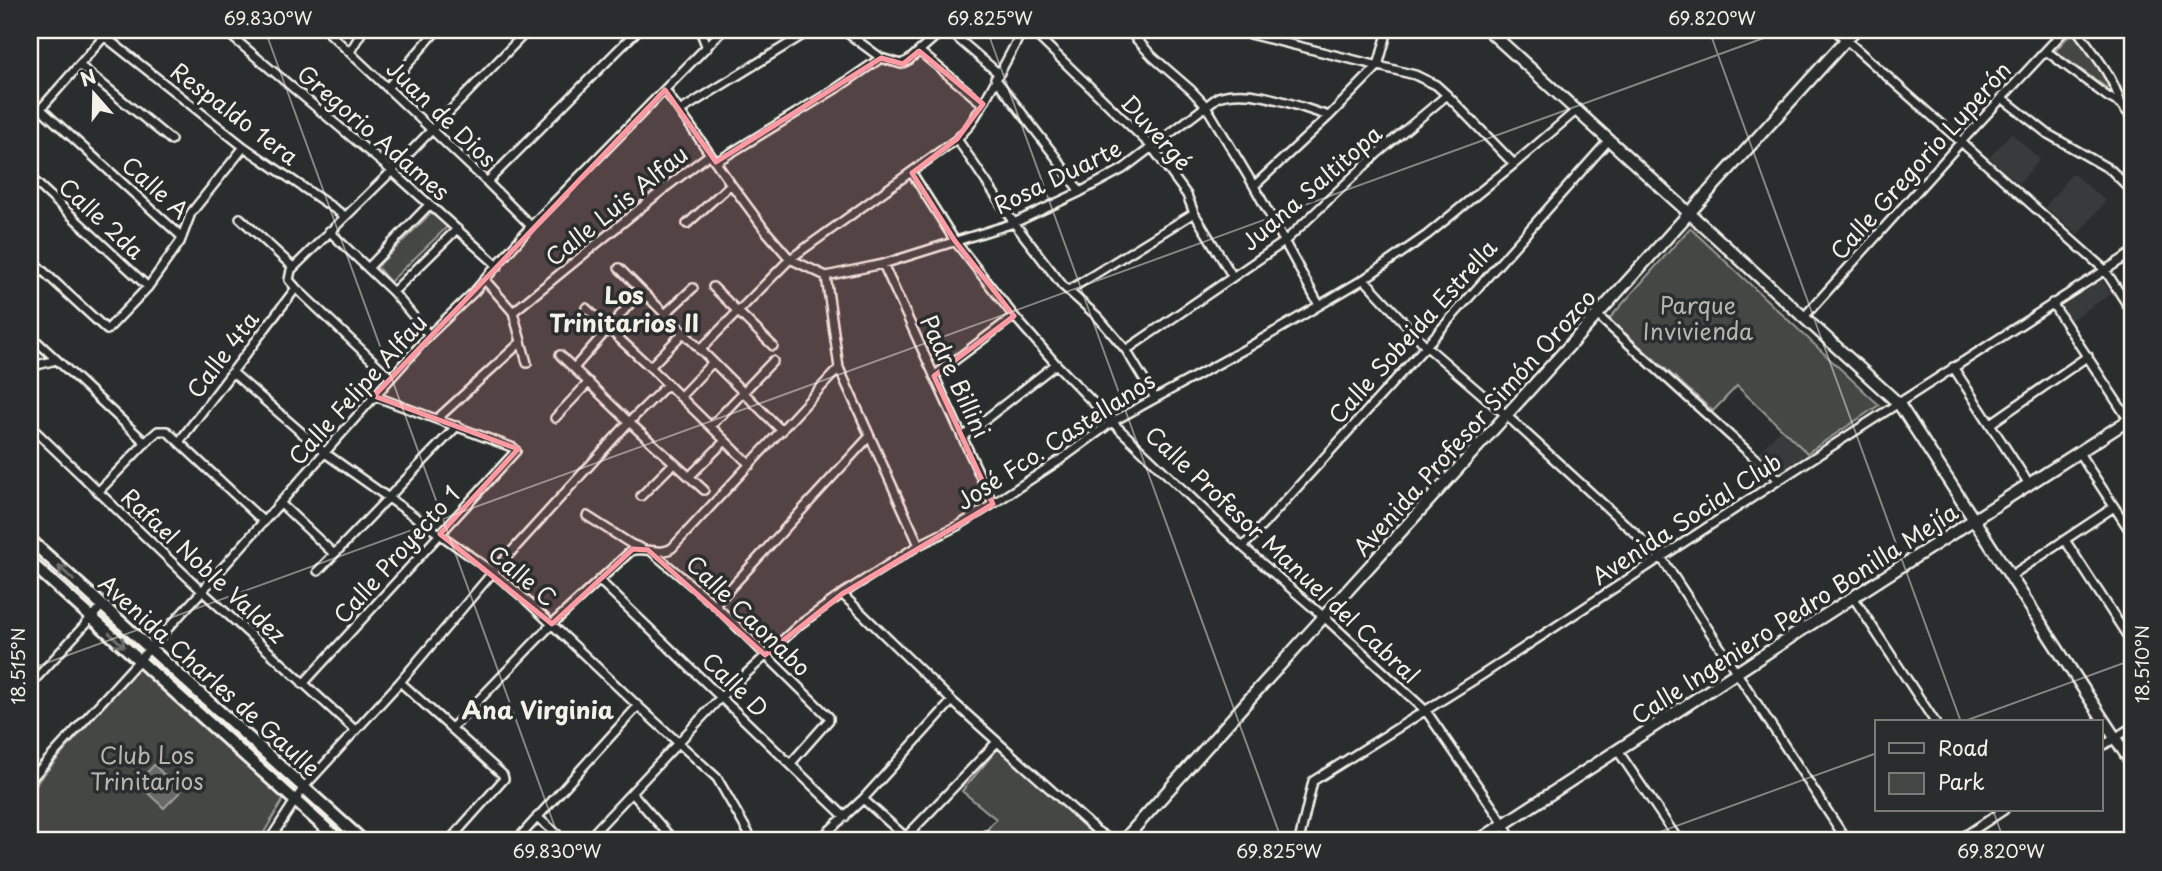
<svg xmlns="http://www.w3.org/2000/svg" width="2162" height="871" font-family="'Playpen Sans',sans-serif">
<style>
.built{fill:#373a3a}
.green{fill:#444645;stroke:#9c9c96;stroke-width:2}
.water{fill:#676866;stroke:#9f9f9a;stroke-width:2}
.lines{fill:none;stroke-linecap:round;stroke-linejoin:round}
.street-casing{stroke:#f4f1e8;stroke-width:12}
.secondary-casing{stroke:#f4f1e8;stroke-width:15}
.primary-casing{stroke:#f4f1e8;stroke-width:16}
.street{stroke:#2a2d2e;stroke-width:7}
.secondary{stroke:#2a2d2e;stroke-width:10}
.primary{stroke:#2a2d2e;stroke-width:10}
.oneway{stroke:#71726f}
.marked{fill:#ff9aa2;fill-opacity:0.2;stroke:#ff9aa2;stroke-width:5;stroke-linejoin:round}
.ticks{fill:none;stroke:#f4f1e8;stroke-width:2;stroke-opacity:0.45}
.labels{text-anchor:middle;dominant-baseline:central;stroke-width:7;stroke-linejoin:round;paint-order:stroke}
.street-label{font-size:23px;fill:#f4f1e8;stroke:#2a2d2e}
.park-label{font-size:23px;fill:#b6b5af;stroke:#2a2d2e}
.neighbourhood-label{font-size:24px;font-weight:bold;fill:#f4f1e8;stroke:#2a2d2e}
.neatline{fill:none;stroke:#f4f1e8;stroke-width:2.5}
.ticks-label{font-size:18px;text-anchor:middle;fill:#f4f1e8}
</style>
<rect width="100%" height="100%" fill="#2a2d2e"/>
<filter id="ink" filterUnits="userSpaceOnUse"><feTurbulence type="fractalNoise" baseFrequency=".0143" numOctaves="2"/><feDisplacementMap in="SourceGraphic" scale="14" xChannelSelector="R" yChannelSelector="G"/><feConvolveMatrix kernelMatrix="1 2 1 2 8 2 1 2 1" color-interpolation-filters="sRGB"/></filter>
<g filter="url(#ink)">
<!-- built -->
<path class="built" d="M 2011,133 L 2040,159 L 2019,184 L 1989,158 Z
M 2072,173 L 2106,201 L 2078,234 L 2045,207 Z
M 2102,280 L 2111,294 L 2071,320 L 2062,306 Z
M 1781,428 L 1807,453 L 1780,473 L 1758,454 Z"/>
<!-- green -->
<path class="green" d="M 2074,30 L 2111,84 L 2107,88 L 2055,51 Z
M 431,213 L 448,226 L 390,282 L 377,267 Z
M 1690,228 L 1879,405 L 1807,453 L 1737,386 L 1713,411 L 1609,319 Z
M 141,664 L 286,795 L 259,841 L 30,841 L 30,802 L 38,781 Z
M 1000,746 L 1105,841 L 997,841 L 986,831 L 996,819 L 962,791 Z"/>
<!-- water -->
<path class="water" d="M 154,765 L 181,791 L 164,808 L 137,783 Z"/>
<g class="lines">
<defs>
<path id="street" d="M 224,30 L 392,171 L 498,266
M 326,30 L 487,182 L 531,226
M 700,30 L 707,48
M 843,30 L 881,58 L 901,64 L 909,60 L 943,30
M 948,30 L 998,73
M 1031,30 L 1151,146 L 1187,195 L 1194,213 L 1233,277
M 1128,30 L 1153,57 L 1191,90 L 1206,106 L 1254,186 L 1319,305
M 1233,30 L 1415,75 L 1436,85 L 1447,95 L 1514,164
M 1835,30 L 2105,270 L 2132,312
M 2077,30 C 2094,53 2113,76 2121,104
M 104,36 L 244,147 L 345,216
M 919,51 L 983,104
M 2046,51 L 2108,97 L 2121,104 L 2132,118
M 350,52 L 363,30
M 79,65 L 171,140
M 995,78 L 1055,156 L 1080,192
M 388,87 L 437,30
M 665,90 L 731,184 L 765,230 L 790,259 L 826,276 L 839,368 L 919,545
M 2002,98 L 2048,134 L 2111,170 L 2132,191
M 41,109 L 182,237
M 680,111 L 811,30
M 30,121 L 110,30
M 957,139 L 1014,223 L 1063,286 L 1098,317 L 1126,350 L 1155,398
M 716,162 L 837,88 L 881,58
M 912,173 L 955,241 L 1014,316 L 1056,364 L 1112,422 L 1243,547 L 1324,617 L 1426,711 L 1504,824 L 1512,841
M 30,177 L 148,287
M 487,182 L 638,30
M 1254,186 L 1329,116 L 1378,66 L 1388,30
M 240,218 L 293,267
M 687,224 L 731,184
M 329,231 L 393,292 L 429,335
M 30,259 L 107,330 L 148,287 L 180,242 L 191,213 L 244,147
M 883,264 L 993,504
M 368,268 L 429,205
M 619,268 L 782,431
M 826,276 L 883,264 L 1014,223 L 1080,192 L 1123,169 L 1218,97 C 1253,86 1295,106 1329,116
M 1364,279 L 1426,346 L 1507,416 L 1661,557 L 1847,841
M 485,280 L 513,312 L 527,363
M 713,287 L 773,346
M 1069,290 L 1194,213
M 393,292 L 457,229
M 2052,303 L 2132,425
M 586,308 L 650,367 L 750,465
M 513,312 L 665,188 L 710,154
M 664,315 L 693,288
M 1597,315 L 1779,480
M 1804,317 L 1960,143 L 2065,30
M 30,335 L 146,443
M 700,350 L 790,259 L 957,139 L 970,125 L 983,104 L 1023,30
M 1126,350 L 1284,242 L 1378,153 L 1447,95
M 560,355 L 629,422 L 704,490
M 30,367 L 56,360
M 650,367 L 682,334
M 1953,367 L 2029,484
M 574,368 L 641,291
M 233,373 L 325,453 L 493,572 L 524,598 L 638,706 L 717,778 L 753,841
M 934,376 L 1014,316
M 390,377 L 296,288 L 289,280 L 291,270 L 392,171 L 528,30
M 680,397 L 712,363
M 555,418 L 589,382
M 437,419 L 521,342
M 1990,424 L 2088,356
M 30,426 L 202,591 L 355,730
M 711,426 L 773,361
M 963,437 L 1056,364
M 179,442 L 296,288
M 2079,453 L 2132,534
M 689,477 L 725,441
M 98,492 L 150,438 L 158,431 L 167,431 L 264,522
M 641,496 L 674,463
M 280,503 L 334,554
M 587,516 L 631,544 L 641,548
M 2065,540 L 2132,643
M 1243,547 L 1426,346 L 1609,140
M 652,552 L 715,605 L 829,717 L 829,720 L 791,763
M 318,571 L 457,426
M 2012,575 L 2114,507
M 599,580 L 845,817
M 842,594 L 952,701 L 1097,831 L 1112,841
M 1853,597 L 1935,722
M 715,605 L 869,437
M 400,682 L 503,775 L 504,779 L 449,841
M 303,684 L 516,451 L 514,448 L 374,396
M 30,685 L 102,606
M 452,728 L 552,624 L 631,551 C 645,546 660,556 672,548 L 839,368
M 2101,747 L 2132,727
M 1618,751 L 1679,841
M 30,784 L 32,778 L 202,591 L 429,335 L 474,292 L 531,226 L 723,30
M 632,793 L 674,841
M 863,799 L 910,841
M 537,817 L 565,841
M 269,841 L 304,787 L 400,682 L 493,572 L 629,422 L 667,385
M 516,841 L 638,706
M 586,841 L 721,697 L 799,625 L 842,594 L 919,545 L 959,525 L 993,504 L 1060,460 L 1112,422 L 1247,348 L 1364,279 L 1427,235 L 1514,164 L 1577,110
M 818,841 L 863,799 L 952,701
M 902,841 L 997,742
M 980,841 L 986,835
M 1299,841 L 1313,781 L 1482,675 L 1779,480 L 2132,253
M 1957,841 L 2004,810"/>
<path id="secondary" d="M 1488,30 L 1899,404 L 2132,764
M 1123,841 L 1253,695 L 1855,30
M 1478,841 L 1808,626 L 2132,418"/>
<path id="primary" d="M 30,540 L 363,841
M 30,562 L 340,841"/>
</defs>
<!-- street casing -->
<use href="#street" class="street-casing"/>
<!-- secondary casing -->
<use href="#secondary" class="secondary-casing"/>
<!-- primary casing -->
<use href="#primary" class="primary-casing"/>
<!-- street -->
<use href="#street" class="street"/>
<!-- secondary -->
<use href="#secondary" class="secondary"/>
<!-- primary -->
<use href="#primary" class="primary"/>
</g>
<!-- one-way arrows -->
<defs><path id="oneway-shaft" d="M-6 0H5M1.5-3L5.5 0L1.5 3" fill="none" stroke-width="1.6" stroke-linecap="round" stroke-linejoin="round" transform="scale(1.75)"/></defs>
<g class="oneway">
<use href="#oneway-shaft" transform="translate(66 573) rotate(-137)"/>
<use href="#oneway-shaft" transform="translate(117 640) rotate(42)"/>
</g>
</g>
<!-- marked area -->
<path class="marked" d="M 919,51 L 983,104 L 957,139 L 912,173 L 955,241 L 1014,316 L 934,376 L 993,504 L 842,594 L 765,655 L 648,550 L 633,549 L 552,624 L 440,534 L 518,449 L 374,396 L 665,90 L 716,162 L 881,58 L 903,64 Z"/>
<!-- ticks -->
<path class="ticks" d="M 265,30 L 560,841M 987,30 L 1282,841M 1709,30 L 1961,722M 30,669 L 1786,30M 1962,722 L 2132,660M 1993,810 L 2004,841M 1635,841 L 1877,753"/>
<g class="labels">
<!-- street labels -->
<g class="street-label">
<text transform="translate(235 113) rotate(37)">Respaldo 1era</text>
<text transform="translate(442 113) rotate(44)">Juan de Dios</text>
<text transform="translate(374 132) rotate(41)">Gregorio Adames</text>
<text transform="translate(1157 132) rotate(48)">Duvergé</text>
<text transform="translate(1920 160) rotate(-48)">Calle Gregorio Luperón</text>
<text transform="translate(1057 176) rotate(-26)">Rosa Duarte</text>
<text transform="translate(156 187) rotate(42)">Calle A</text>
<text transform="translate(1311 187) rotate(-41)">Juana Saltitopa</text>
<text transform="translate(616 205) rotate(-39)">Calle Luis Alfau</text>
<text transform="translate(102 218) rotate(43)">Calle 2da</text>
<text transform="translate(1412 331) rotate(-48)">Calle Sobeida Estrella</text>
<text transform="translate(222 354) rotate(-53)">Calle 4ta</text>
<text transform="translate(956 376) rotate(65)">Padre Billini</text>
<text transform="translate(357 389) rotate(-48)">Calle Felipe Alfau</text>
<text transform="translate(1474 422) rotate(-48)">Avenida Profesor Simón Orozco</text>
<text transform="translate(1055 440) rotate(-33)">José Fco. Castellanos</text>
<text transform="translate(1686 518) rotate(-33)">Avenida Social Club</text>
<text transform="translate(396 554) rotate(-48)">Calle Proyecto 1</text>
<text transform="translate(1283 554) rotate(43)">Calle Profesor Manuel del Cabral</text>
<text transform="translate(204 565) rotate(43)">Rafael Noble Valdez</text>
<text transform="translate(523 575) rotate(40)">Calle C</text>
<text transform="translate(1794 613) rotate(-33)">Calle Ingeniero Pedro Bonilla Mejía</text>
<text transform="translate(749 615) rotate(44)">Calle Caonabo</text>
<text transform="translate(210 675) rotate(42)">Avenida Charles de Gaulle</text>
<text transform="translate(736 684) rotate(44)">Calle D</text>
</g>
<!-- park labels -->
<g class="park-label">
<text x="1698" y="304">Parque<tspan x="1698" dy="26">Invivienda</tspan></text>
<text x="147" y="754">Club Los<tspan x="147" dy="26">Trinitarios</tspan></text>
</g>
<!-- neighbourhood labels -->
<g class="neighbourhood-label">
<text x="624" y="294">Los<tspan x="624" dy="28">Trinitarios II</tspan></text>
<text x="538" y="709">Ana Virginia</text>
</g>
</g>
<!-- margin -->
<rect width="2162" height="871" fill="none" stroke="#2a2d2e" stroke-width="77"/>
<!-- legend -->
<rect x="1875" y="720" width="228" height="91" fill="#2a2d2e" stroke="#7b7b78" stroke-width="2"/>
<rect x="1889" y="743" width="35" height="10" fill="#2a2d2e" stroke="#7b7b78" stroke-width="2"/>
<text x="1938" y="756" font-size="21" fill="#f4f1e8">Road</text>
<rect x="1889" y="773" width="35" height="21" fill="#444645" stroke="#7b7b78" stroke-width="2"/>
<text x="1938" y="790" font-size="21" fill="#f4f1e8">Park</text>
<!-- north arrow -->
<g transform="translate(94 94) rotate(340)" stroke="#2a2d2e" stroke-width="5" paint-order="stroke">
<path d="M0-5L12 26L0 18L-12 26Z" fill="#f4f1e8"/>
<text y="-10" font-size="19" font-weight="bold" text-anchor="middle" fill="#f4f1e8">N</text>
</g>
<rect x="38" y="38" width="2086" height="794" class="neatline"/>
<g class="ticks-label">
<text x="268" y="25">69.830°W</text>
<text x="990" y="25">69.825°W</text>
<text x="1712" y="25">69.820°W</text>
<text transform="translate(2143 664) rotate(-90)" y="6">18.510°N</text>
<text transform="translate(19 666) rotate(-90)" y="6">18.515°N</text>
<text x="557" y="858">69.830°W</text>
<text x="1279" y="858">69.825°W</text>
<text x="2001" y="858">69.820°W</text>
</g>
</svg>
